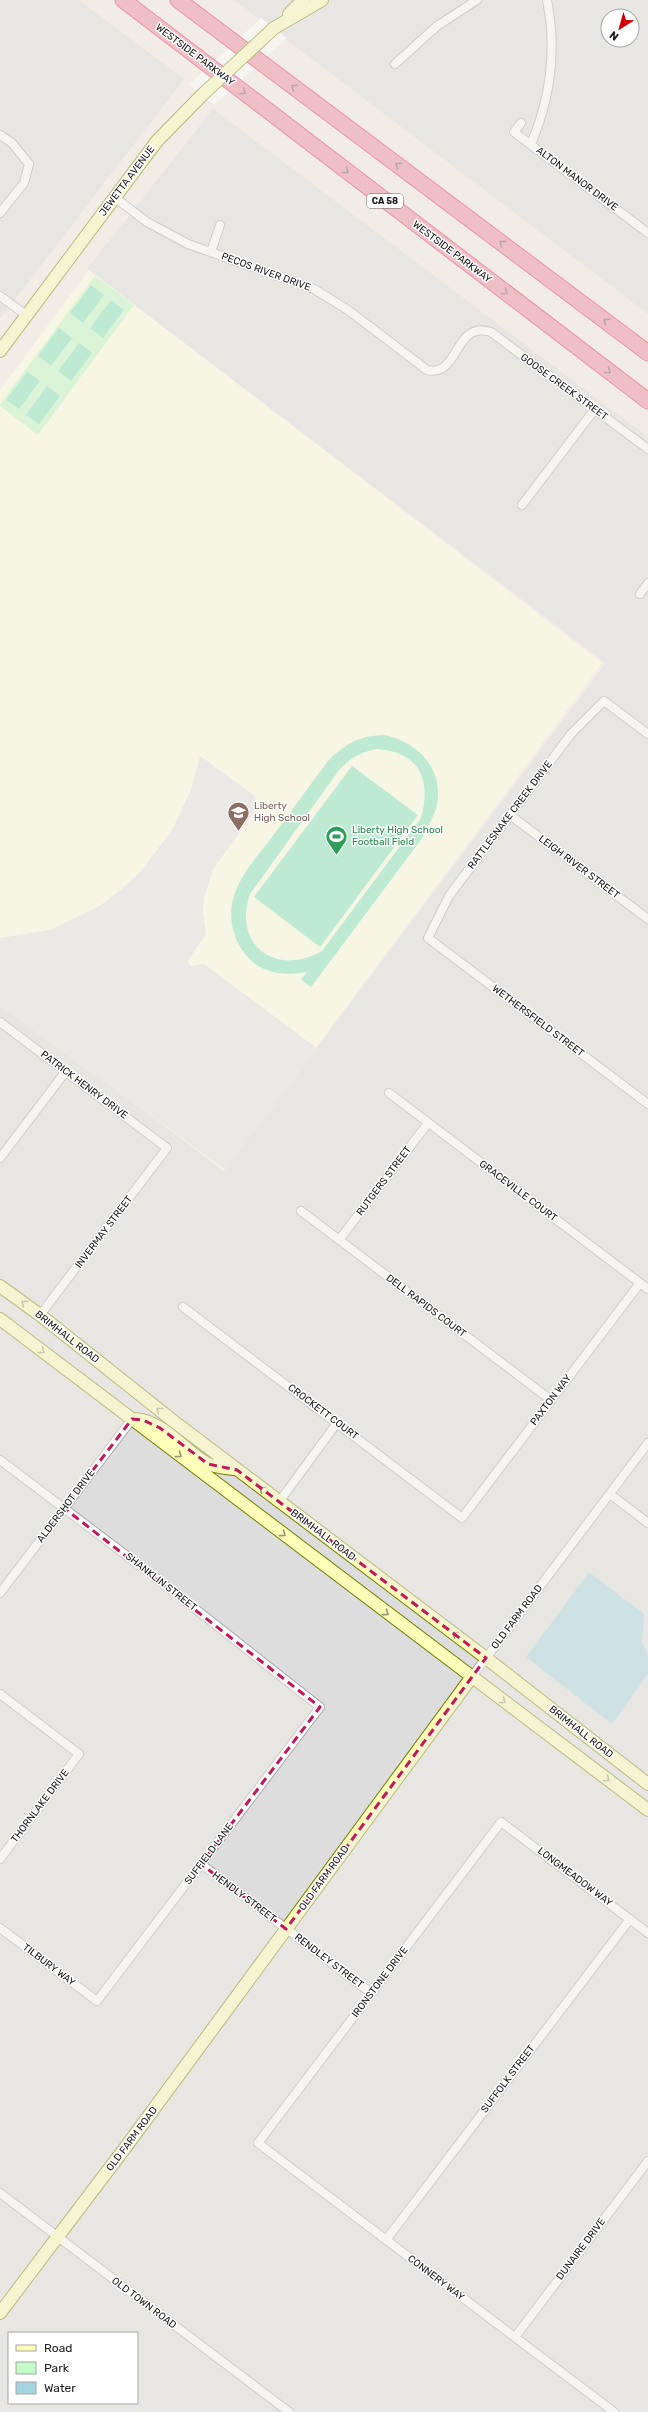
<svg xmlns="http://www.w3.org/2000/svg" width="648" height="2412" font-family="Rubik,sans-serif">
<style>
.residential{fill:#dedddd;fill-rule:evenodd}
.education{fill:#fffee2}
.park{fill:#c2fcc6}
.pitch{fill:#81e4bc;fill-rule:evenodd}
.parking{fill:#e4e4e4}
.water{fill:#a5d4e1}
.pier{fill:#fff}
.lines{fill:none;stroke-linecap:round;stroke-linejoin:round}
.street-casing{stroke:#a7a7a7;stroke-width:10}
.secondary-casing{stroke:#737f00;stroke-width:14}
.highway-casing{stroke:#e51e66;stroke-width:17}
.street{stroke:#fff;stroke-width:8}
.secondary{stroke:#fbfdb9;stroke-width:12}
.highway{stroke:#ec8b9f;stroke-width:15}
.secondary-bridge-casing{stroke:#737f00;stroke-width:14;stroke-linecap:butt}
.secondary-bridge{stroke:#fbfdb9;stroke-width:12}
.oneway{stroke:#7c5059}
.oneway2{stroke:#989a74}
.marked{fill:none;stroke:#c2185b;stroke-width:3;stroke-dasharray:8 5;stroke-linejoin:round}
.labels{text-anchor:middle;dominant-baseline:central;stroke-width:3;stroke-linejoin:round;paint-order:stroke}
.shield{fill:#fff;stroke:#636363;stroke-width:1}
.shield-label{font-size:9px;font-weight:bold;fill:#202020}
.street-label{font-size:10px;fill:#202020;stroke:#fff}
.education-label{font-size:10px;fill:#785e54;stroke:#fff;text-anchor:start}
.leisure-label{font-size:10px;fill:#27864d;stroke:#fff;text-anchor:start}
</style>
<rect width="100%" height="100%" fill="#f1ede6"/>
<!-- residential -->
<path class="residential" d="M 0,0 L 79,0 L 184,79 L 0,319 Z
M 234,0 L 648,0 L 648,314 ZM 608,16 L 632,16 L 632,40 L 608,40 Z
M 213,109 L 648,437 L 648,2412 L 0,2412 L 0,1005 L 225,1170 L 606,663 L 87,269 ZM 9,2333 L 137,2333 L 137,2403 L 9,2403 Z"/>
<!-- education -->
<path class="education" d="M 89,270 L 602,663 L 224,1171 L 0,1001 L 0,390 Z"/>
<!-- park -->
<path class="park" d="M 95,276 L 134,305 L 38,435 L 0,406 L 0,404 Z"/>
<!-- pitch -->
<path class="pitch" d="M 91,285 L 104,295 L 83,323 L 70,313 Z
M 111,300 L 124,310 L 103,338 L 90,328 Z
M 59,328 L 72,338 L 51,366 L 38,356 Z
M 79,343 L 92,353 L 71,381 L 58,371 Z
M 27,372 L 40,381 L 19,409 L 6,400 Z
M 47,386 L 60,396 L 39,424 L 26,415 Z
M 383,735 C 417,741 444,768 437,805 C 435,815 427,826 426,833 L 311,987 L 301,980 L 307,972 C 285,976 261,974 246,955 C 234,941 229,922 232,904 C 237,878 257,857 272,837 C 291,812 309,786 328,761 C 345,744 359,736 383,735 ZM 377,749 C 419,752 432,779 421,818 L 322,951 C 277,977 232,946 250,894 L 339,770 C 350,758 361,752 377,749 Z
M 352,766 L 418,815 L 320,947 L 254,897 Z"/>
<!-- parking -->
<path class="parking" d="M 200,756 L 255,796 L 257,808 L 213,869 L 204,898 L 203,913 L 206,934 L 187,962 L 191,966 L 204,964 L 318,1049 L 225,1170 L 0,1004 L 0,938 L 50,930 L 98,907 L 122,889 L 141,871 L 172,830 L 191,790 Z"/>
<!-- water -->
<path class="water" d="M 589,1572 L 644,1614 L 642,1642 L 648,1656 L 648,1674 L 612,1724 L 526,1657 Z"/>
<!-- pier -->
<path class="pier" d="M 261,18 L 287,38 L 214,105 L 189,85 Z"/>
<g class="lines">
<defs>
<path id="street" d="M 395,64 L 437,26 L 477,0
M 521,123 L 514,132 L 648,233
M 0,135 L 12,143 L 29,164 L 24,183 L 0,213
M 531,144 C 551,97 557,50 547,0
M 114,197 L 147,222 L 188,244 L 314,289 L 348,310 L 427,370 C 460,378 453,320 491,332 L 648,449
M 211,252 L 220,225
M 0,296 L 26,315
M 522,505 L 595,409
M 640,594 L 648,583
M 648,734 L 604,701 L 571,734 L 449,896 L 428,938 L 648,1104
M 510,815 L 648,919
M 0,1022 L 167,1148 L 40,1315
M 389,1093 L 648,1289
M 0,1158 L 66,1071
M 301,1211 L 551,1400
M 339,1240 L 428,1123
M 183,1307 L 462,1518 L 640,1283
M 0,1460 L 151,1574 L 320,1707 L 97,2001 L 0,1928
M 610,1494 L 648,1523
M 279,1502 L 337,1423
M 0,1593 L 132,1419
M 471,1678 L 648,1443
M 0,1694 L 79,1754 L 0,1859
M 201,1864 L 371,1993
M 0,2193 L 289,2412
M 386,2240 L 630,1919
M 515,2337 L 648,2161
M 614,2412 L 258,2143 L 501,1822 L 648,1933"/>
<path id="secondary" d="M 289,14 L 303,0
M 274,28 L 322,0
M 0,351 L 157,141 L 202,95
M 0,1286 L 40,1315 L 172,1420 L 486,1658 L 648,1784
M 0,1319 L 648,1810
M 135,1419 C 163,1421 183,1449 206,1463 C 213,1467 225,1468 234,1469
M 0,2313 L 128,2144 L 471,1678"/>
<path id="highway" d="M 123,0 L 648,401
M 178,0 L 648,353"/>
</defs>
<!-- street casing -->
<use href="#street" class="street-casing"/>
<!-- secondary casing -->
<use href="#secondary" class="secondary-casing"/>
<!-- highway casing -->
<use href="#highway" class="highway-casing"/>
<!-- street -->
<use href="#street" class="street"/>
<!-- secondary -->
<use href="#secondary" class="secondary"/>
<!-- highway -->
<use href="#highway" class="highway"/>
<defs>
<path id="secondary-bridge" d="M 202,95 L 274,28"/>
</defs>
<!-- secondary-bridge casing -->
<use href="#secondary-bridge" class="secondary-bridge-casing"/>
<!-- secondary-bridge -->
<use href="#secondary-bridge" class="secondary-bridge"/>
</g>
<!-- one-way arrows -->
<defs><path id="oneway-chevron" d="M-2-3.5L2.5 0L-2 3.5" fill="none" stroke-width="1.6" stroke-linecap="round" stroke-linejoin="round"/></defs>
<g class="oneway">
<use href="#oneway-chevron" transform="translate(294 87) rotate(-143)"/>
<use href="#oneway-chevron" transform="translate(243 92) rotate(37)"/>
<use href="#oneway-chevron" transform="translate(398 165) rotate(-143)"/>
<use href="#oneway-chevron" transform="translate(346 171) rotate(37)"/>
<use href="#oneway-chevron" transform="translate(502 243) rotate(-143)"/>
<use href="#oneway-chevron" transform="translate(505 292) rotate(37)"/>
<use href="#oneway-chevron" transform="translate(606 321) rotate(-143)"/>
<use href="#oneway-chevron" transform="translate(608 371) rotate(37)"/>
</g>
<g class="oneway2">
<use href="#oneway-chevron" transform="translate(24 1303) rotate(-144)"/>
<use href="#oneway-chevron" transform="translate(42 1351) rotate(37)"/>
<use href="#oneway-chevron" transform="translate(159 1410) rotate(-141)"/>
<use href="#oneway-chevron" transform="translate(179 1455) rotate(37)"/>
<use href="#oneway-chevron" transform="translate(262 1489) rotate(-143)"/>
<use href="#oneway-chevron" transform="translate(283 1534) rotate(37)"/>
<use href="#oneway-chevron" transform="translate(386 1613) rotate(37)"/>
<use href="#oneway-chevron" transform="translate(455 1634) rotate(-143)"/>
<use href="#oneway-chevron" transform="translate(503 1701) rotate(37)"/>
<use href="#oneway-chevron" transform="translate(607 1779) rotate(37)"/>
</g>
<!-- marked area -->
<path d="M0 0H648V2412H0ZM 132,1419 L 143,1420 L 160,1428 L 208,1464 L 237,1470 L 486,1658 L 286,1929 L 201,1864 L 320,1707 L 64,1508 Z" fill="#f1ede6" fill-opacity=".55" fill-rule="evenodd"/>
<path class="marked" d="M 132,1419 L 143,1420 L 160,1428 L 208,1464 L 237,1470 L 486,1658 L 286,1929 L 201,1864 L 320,1707 L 64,1508 Z"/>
<!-- icons -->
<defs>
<symbol id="school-pin" viewBox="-11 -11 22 30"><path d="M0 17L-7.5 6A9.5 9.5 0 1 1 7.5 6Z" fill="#8d6e63" stroke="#fff"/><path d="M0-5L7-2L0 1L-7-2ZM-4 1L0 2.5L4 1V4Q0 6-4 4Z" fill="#fff"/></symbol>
<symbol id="stadium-pin" viewBox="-11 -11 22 30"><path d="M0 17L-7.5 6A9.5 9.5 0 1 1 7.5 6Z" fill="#2e9e5b" stroke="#fff"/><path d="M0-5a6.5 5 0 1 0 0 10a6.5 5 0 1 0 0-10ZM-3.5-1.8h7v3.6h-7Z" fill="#fff"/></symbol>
</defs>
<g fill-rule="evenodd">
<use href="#school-pin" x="226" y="800" width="25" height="34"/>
<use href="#stadium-pin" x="324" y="824" width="25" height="34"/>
</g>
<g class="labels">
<!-- shield labels -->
<rect class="shield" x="367" y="194" width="36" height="14" rx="3"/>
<g class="shield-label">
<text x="385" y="201">CA 58</text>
</g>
<!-- street labels -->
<g class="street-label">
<text transform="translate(195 55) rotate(37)">WESTSIDE PARKWAY</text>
<text transform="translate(577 179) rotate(37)">ALTON MANOR DRIVE</text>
<text transform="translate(127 181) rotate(-53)">JEWETTA AVENUE</text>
<text transform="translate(452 252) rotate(37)">WESTSIDE PARKWAY</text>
<text transform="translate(266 272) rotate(20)">PECOS RIVER DRIVE</text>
<text transform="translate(564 387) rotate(36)">GOOSE CREEK STREET</text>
<text transform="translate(510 815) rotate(-53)">RATTLESNAKE CREEK DRIVE</text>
<text transform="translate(579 867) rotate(37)">LEIGH RIVER STREET</text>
<text transform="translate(538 1021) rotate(37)">WETHERSFIELD STREET</text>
<text transform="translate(84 1085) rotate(37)">PATRICK HENRY DRIVE</text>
<text transform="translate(384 1181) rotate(-53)">RUTGERS STREET</text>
<text transform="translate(518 1191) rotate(37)">GRACEVILLE COURT</text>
<text transform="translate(104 1232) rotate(-53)">INVERMAY STREET</text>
<text transform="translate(426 1306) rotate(37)">DELL RAPIDS COURT</text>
<text transform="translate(67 1337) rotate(38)">BRIMHALL ROAD</text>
<text transform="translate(551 1400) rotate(-53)">PAXTON WAY</text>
<text transform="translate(323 1412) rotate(37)">CROCKETT COURT</text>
<text transform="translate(66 1506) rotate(-53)">ALDERSHOT DRIVE</text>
<text transform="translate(323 1535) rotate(37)">BRIMHALL ROAD</text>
<text transform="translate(161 1582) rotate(38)">SHANKLIN STREET</text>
<text transform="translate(517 1617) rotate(-53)">OLD FARM ROAD</text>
<text transform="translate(581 1732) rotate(38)">BRIMHALL ROAD</text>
<text transform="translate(40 1806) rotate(-53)">THORNLAKE DRIVE</text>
<text transform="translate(209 1854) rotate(-53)">SUFFIELD LANE</text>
<text transform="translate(575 1877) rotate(37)">LONGMEADOW WAY</text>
<text transform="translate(324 1878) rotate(-54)">OLD FARM ROAD</text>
<text transform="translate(244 1897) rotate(37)">HENDLY STREET</text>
<text transform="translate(329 1961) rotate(37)">RENDLEY STREET</text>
<text transform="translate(49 1965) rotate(37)">TILBURY WAY</text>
<text transform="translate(380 1982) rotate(-53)">IRONSTONE DRIVE</text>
<text transform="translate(508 2079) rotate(-53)">SUFFOLK STREET</text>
<text transform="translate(132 2139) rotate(-53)">OLD FARM ROAD</text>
<text transform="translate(581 2249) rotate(-53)">DUNAIRE DRIVE</text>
<text transform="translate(436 2278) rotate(37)">CONNERY WAY</text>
<text transform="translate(144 2303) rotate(37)">OLD TOWN ROAD</text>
</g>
<!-- education labels -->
<g class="education-label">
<text x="254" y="806">Liberty<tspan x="254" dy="12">High School</tspan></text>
</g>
<!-- leisure labels -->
<g class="leisure-label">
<text x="352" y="830">Liberty High School<tspan x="352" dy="12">Football Field</tspan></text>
</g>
</g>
<!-- legend -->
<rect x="8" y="2332" width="130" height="72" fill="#ffffff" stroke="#a6a6a6"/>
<rect x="16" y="2345" width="20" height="6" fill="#fbfdb9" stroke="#a6a6a6"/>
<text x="44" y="2352" font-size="12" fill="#202020">Road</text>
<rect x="16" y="2362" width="20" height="12" fill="#c2fcc6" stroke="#a6a6a6"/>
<text x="44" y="2372" font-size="12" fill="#202020">Park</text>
<rect x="16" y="2382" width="20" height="12" fill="#a5d4e1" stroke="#a6a6a6"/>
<text x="44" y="2392" font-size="12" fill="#202020">Water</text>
<!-- north arrow -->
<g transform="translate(620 28) rotate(217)"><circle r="19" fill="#ffffff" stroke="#a6a6a6"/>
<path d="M0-3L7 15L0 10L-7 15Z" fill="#d10004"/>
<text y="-6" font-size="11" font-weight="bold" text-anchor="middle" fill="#202020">N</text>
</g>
</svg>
